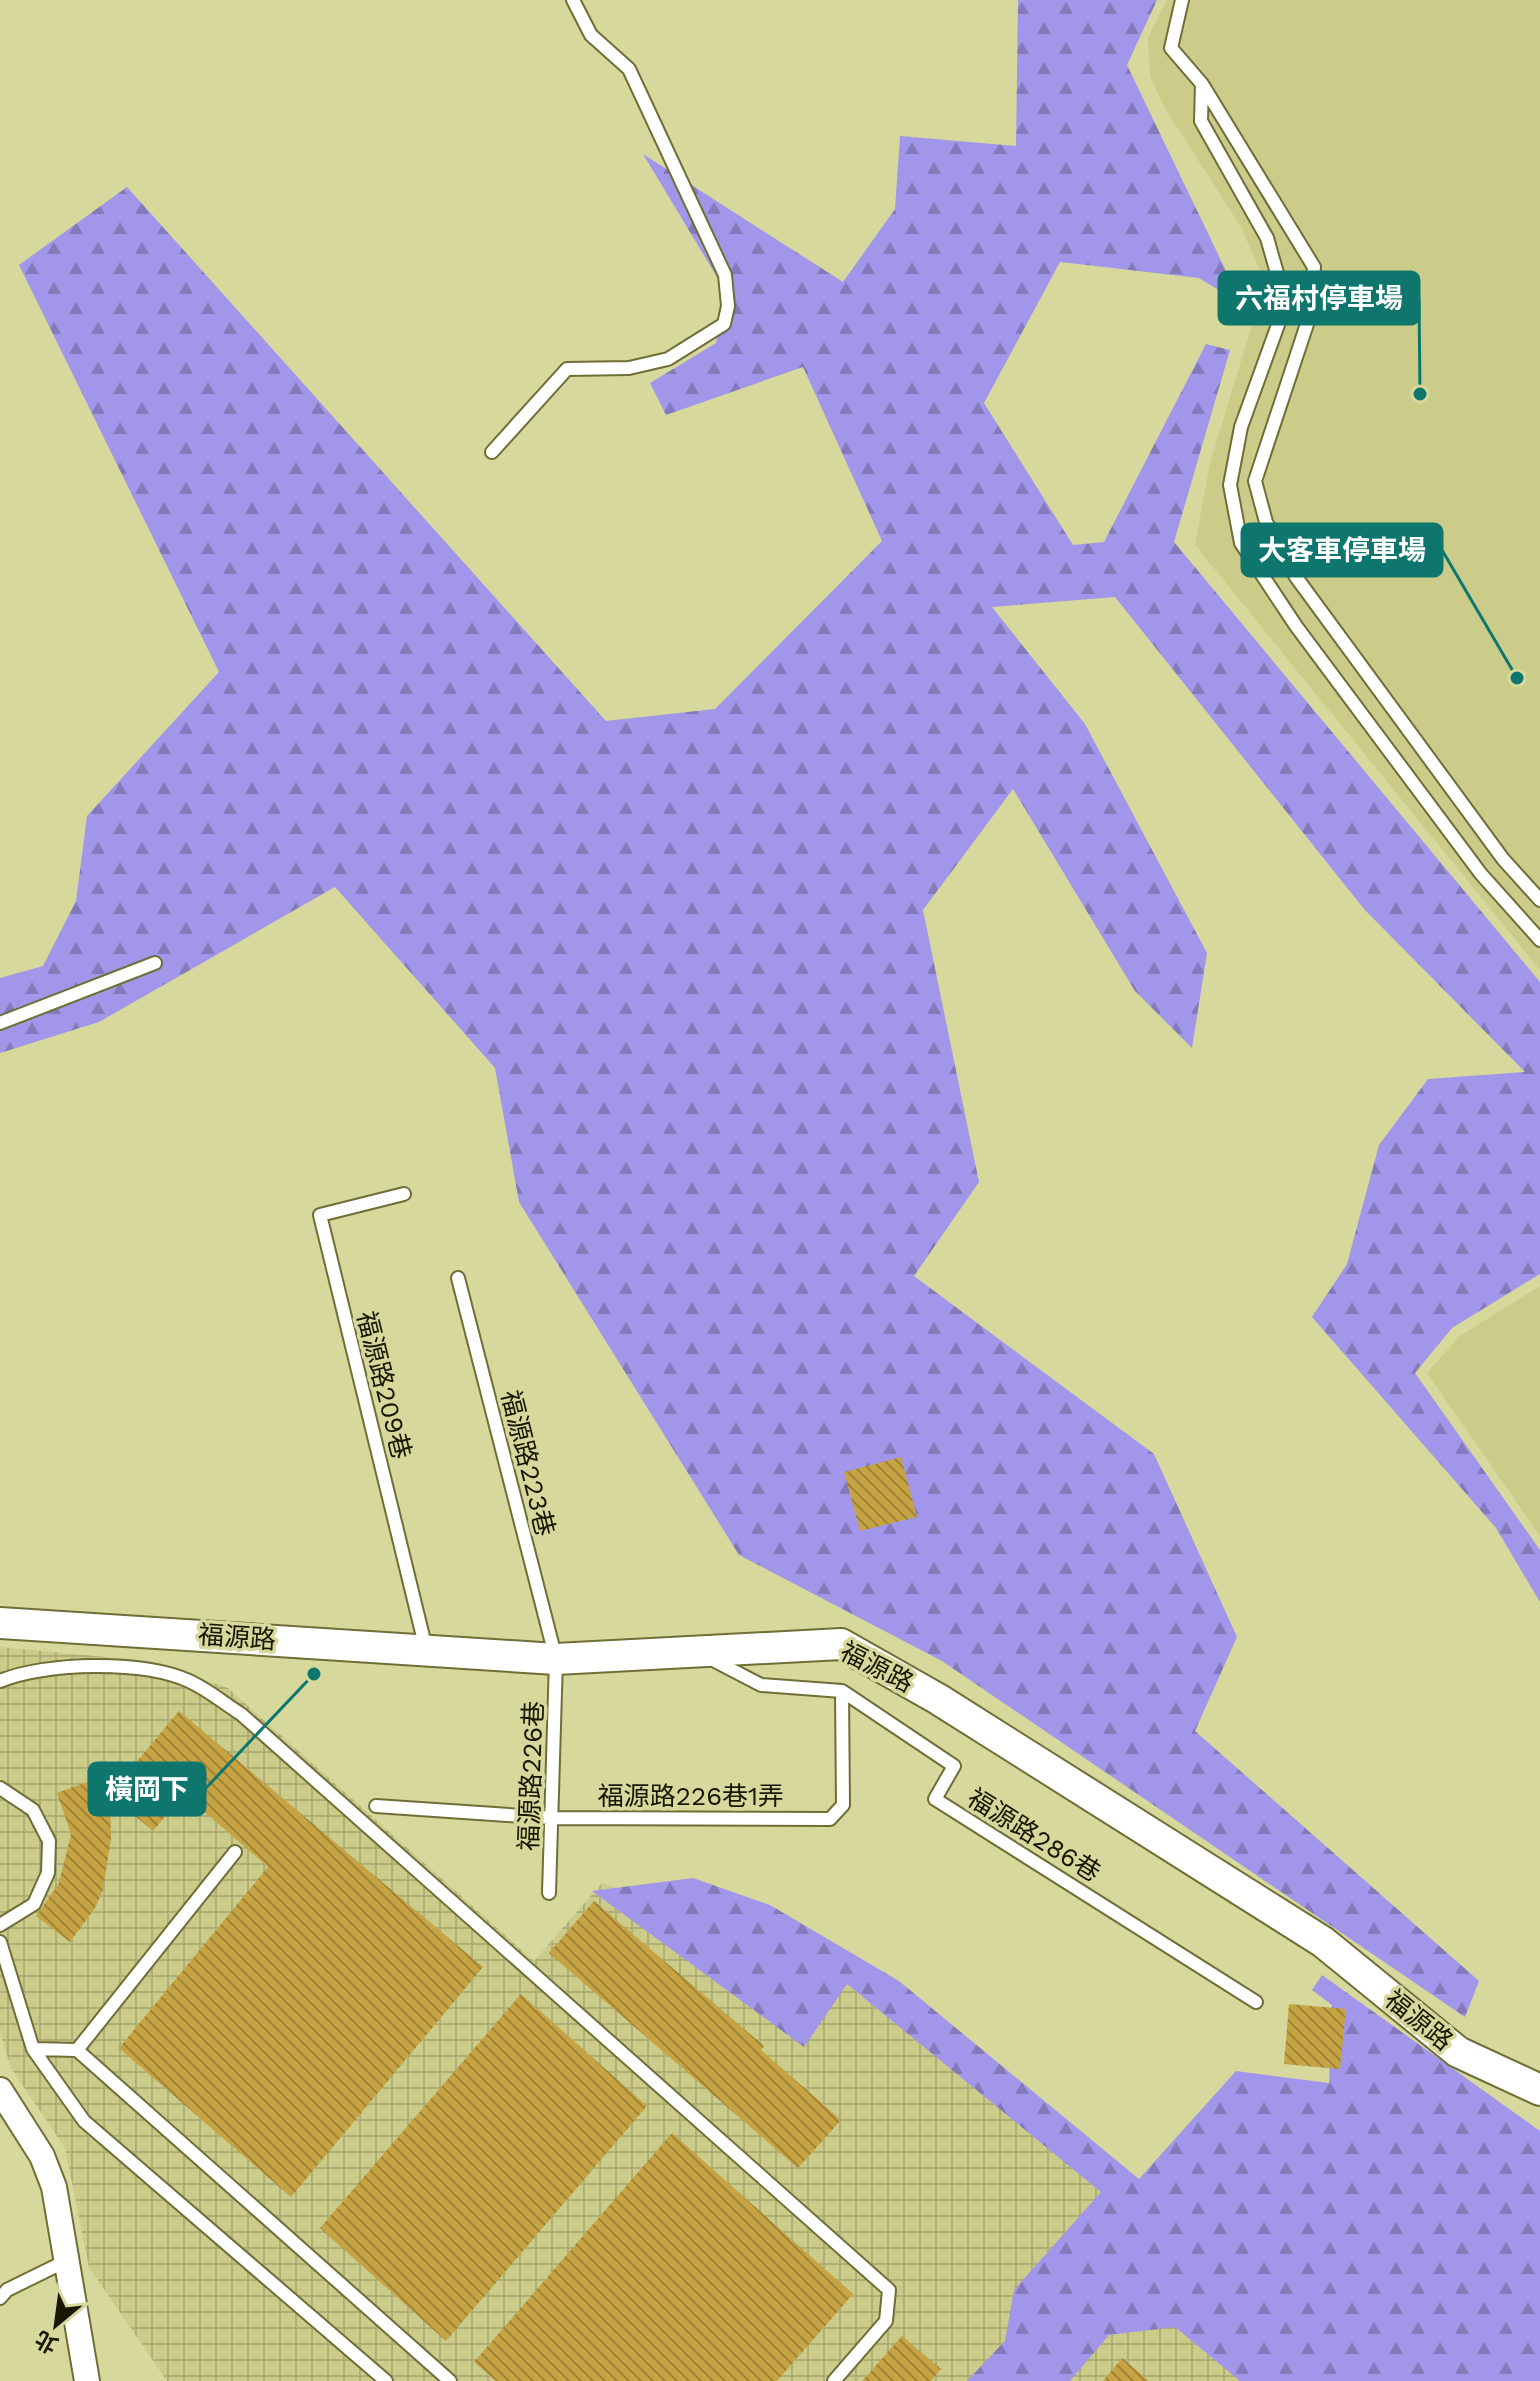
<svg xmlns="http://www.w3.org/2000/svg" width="1540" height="2381" font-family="'Work Sans','Noto Sans TC',sans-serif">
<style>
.built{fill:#cbcc8a}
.industrial{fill:url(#industrial-grid)}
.forest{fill:url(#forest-firs)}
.building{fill:url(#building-back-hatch)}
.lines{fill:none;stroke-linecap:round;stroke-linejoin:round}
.service-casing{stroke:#6e6e36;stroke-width:16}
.minor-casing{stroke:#6e6e36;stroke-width:28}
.tertiary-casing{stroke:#6e6e36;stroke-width:34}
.service{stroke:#fff;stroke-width:12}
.minor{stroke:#fff;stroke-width:24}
.tertiary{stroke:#fff;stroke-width:30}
.labels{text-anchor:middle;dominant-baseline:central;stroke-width:7;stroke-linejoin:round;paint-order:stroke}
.street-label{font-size:26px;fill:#171702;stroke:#d6d89c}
.leader{fill:none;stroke:#0f766e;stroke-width:3}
.callout-dot{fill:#0f766e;stroke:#d6d89c;stroke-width:3}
.callout{fill:#0f766e;stroke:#0f766e;stroke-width:3}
.callout-label{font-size:28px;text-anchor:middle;font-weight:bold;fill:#fff}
</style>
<defs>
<pattern id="industrial-grid" width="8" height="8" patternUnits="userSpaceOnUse" patternTransform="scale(2)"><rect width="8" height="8" fill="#cbcc8a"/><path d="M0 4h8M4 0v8" fill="none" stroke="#aeae75"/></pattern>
<pattern id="forest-firs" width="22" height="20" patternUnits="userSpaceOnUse" patternTransform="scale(2)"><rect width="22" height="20" fill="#a296ea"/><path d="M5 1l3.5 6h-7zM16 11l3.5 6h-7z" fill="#8379bb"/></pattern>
<pattern id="building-back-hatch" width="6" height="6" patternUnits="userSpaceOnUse" patternTransform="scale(2)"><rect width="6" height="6" fill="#c6a343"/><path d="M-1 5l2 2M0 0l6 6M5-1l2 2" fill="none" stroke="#a08436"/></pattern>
</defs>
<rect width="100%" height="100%" fill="#d6d89c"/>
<!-- built -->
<path class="built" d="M 1167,0 L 1540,0 L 1540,970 L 1195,545 L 1210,463 L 1259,302 L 1261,273 L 1241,227 L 1166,110 L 1150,77 L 1148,38 Z
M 1540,1286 L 1540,1536 L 1427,1373 L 1460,1336 Z"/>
<!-- industrial -->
<path class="industrial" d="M 0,1647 L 148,1661 L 228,1688 L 534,1961 L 602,1883 L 849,1965 L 1376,2381 L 167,2381 L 89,2267 L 65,2148 L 11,2068 L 0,2033 Z"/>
<!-- forest -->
<path class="forest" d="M 1018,0 L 1157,0 L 1127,65 L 1242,304 L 1199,278 L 1060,262 L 984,403 L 1073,545 L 1104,542 L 1206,344 L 1230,350 L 1174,542 L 1540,982 L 1540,1274 L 1452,1328 L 1415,1373 L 1540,1550 L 1540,1602 L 1496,1528 L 1312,1317 L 1347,1264 L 1379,1145 L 1428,1079 L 1525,1072 L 1364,909 L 1115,597 L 992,607 L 1085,724 L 1207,953 L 1192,1048 L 1135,991 L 1013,789 L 923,910 L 979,1182 L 914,1276 L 1154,1454 L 1237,1637 L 1195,1731 L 1479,1981 L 1465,2017 L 942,1661 L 739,1555 L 519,1202 L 495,1068 L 335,887 L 99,1022 L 0,1053 L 0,978 L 43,966 L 76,901 L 87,816 L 219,672 L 19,265 L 127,187 L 606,721 L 715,709 L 882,541 L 803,367 L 666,415 L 650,383 L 716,343 L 726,292 L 643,154 L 843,282 L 895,209 L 900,136 L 1016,146 Z
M 693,1878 L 770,1905 L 899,1981 L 1139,2179 L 1236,2071 L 1329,2083 L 1332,2005 L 1312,1990 L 1322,1975 L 1540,2131 L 1540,2381 L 1240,2381 L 1175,2327 L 1109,2335 L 1070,2381 L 967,2381 L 1005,2341 L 1014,2290 L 1101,2192 L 847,1984 L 804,2047 L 592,1891 Z"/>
<!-- building -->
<path class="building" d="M 901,1457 L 917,1517 L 860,1531 L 844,1472 Z
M 179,1711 L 483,1967 L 291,2197 L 119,2048 L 268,1867 L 184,1794 L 153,1831 L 110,1795 L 111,1838 L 103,1890 L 95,1908 L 70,1942 L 36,1916 L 59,1883 L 71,1834 L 57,1793 L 95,1779 L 104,1801 Z
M 594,1901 L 764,2046 L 761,2050 L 841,2120 L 798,2168 L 549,1953 Z
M 521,1994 L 647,2106 L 446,2341 L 320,2228 Z
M 1289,2004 L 1346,2009 L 1340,2069 L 1284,2064 Z
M 672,2133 L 853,2294 L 777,2381 L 496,2381 L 474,2362 Z
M 902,2336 L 941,2369 L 931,2381 L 862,2381 Z
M 1122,2358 L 1149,2381 L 1103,2381 Z"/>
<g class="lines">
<defs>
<path id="service" d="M 1182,0 L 1171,48 L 1202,84 L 1314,267 L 1308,321 L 1255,481 L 1266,522 L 1296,577 L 1503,859 L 1540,900
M 1202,84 L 1201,121 L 1267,238 L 1281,287 L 1279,322 L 1241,427 L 1230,485 L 1241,543 L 1296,626 L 1481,874 L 1540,940
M 492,452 L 567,369 L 629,368 L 668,359 L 724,324 L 728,306 L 725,275 L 629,69 L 591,35 L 573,0
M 0,1023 L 155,963
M 404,1194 L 320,1215 L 426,1649
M 458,1278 L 556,1659 L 549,1893
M 0,1681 C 46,1662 143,1660 189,1681 C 207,1689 225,1704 241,1714 L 889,2290 L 886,2321 L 834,2381
M 842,1691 L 954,1766 L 935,1799 L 1256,2002
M 0,1788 L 33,1810 L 49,1841 L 48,1873 L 34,1904 L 0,1925
M 376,1806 L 552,1818 L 830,1819 L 843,1805 L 842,1691 L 761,1685 L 711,1659
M 235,1852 L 77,2050 L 450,2381
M 0,1942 L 33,2049 L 84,2121 L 386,2381
M 33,2049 L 77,2050
M 0,2298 L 7,2290 L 66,2261"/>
<path id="minor" d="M 0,2090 L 42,2156 L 54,2187 L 87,2381"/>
<path id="tertiary" d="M 0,1623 L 556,1659 L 841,1644 L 938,1699 L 1323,1942 L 1458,2052 L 1540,2090"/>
</defs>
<!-- service casing -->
<use href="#service" class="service-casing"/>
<!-- minor casing -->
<use href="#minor" class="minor-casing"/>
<!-- tertiary casing -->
<use href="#tertiary" class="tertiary-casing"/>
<!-- service -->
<use href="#service" class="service"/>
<!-- minor -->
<use href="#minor" class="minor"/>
<!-- tertiary -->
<use href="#tertiary" class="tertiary"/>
</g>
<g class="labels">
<!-- street labels -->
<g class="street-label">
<text transform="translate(384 1385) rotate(76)">福源路209巷</text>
<text transform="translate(528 1463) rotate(76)">福源路223巷</text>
<text transform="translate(237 1637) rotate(4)">福源路</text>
<text transform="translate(877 1667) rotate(27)">福源路</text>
<text transform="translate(531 1776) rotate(-88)">福源路226巷</text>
<text x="691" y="1796">福源路226巷1弄</text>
<text transform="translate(1034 1835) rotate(32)">福源路286巷</text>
<text transform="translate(1419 2020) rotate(39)">福源路</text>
</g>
</g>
<!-- callouts -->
<path class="leader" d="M1420 394L1419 298M1517 678L1442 550M314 1674L205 1789"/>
<g class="callout-dot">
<circle cx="1420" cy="394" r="8"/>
<circle cx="1517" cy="678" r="8"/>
<circle cx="314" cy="1674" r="8"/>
</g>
<g class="callout">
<rect x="1219" y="272" width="200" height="52" rx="8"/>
<rect x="1242" y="524" width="200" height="52" rx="8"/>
<rect x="89" y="1763" width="116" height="52" rx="8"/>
</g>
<g class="callout-label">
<text x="1319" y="308">六福村停車場</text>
<text x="1342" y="560">大客車停車場</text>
<text x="147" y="1799">橫岡下</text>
</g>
<!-- north arrow -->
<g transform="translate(56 2325) rotate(209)" stroke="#d6d89c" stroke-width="6" paint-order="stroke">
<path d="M0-6L14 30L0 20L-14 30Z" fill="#171702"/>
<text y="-12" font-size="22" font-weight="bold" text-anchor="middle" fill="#171702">北</text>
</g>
</svg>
